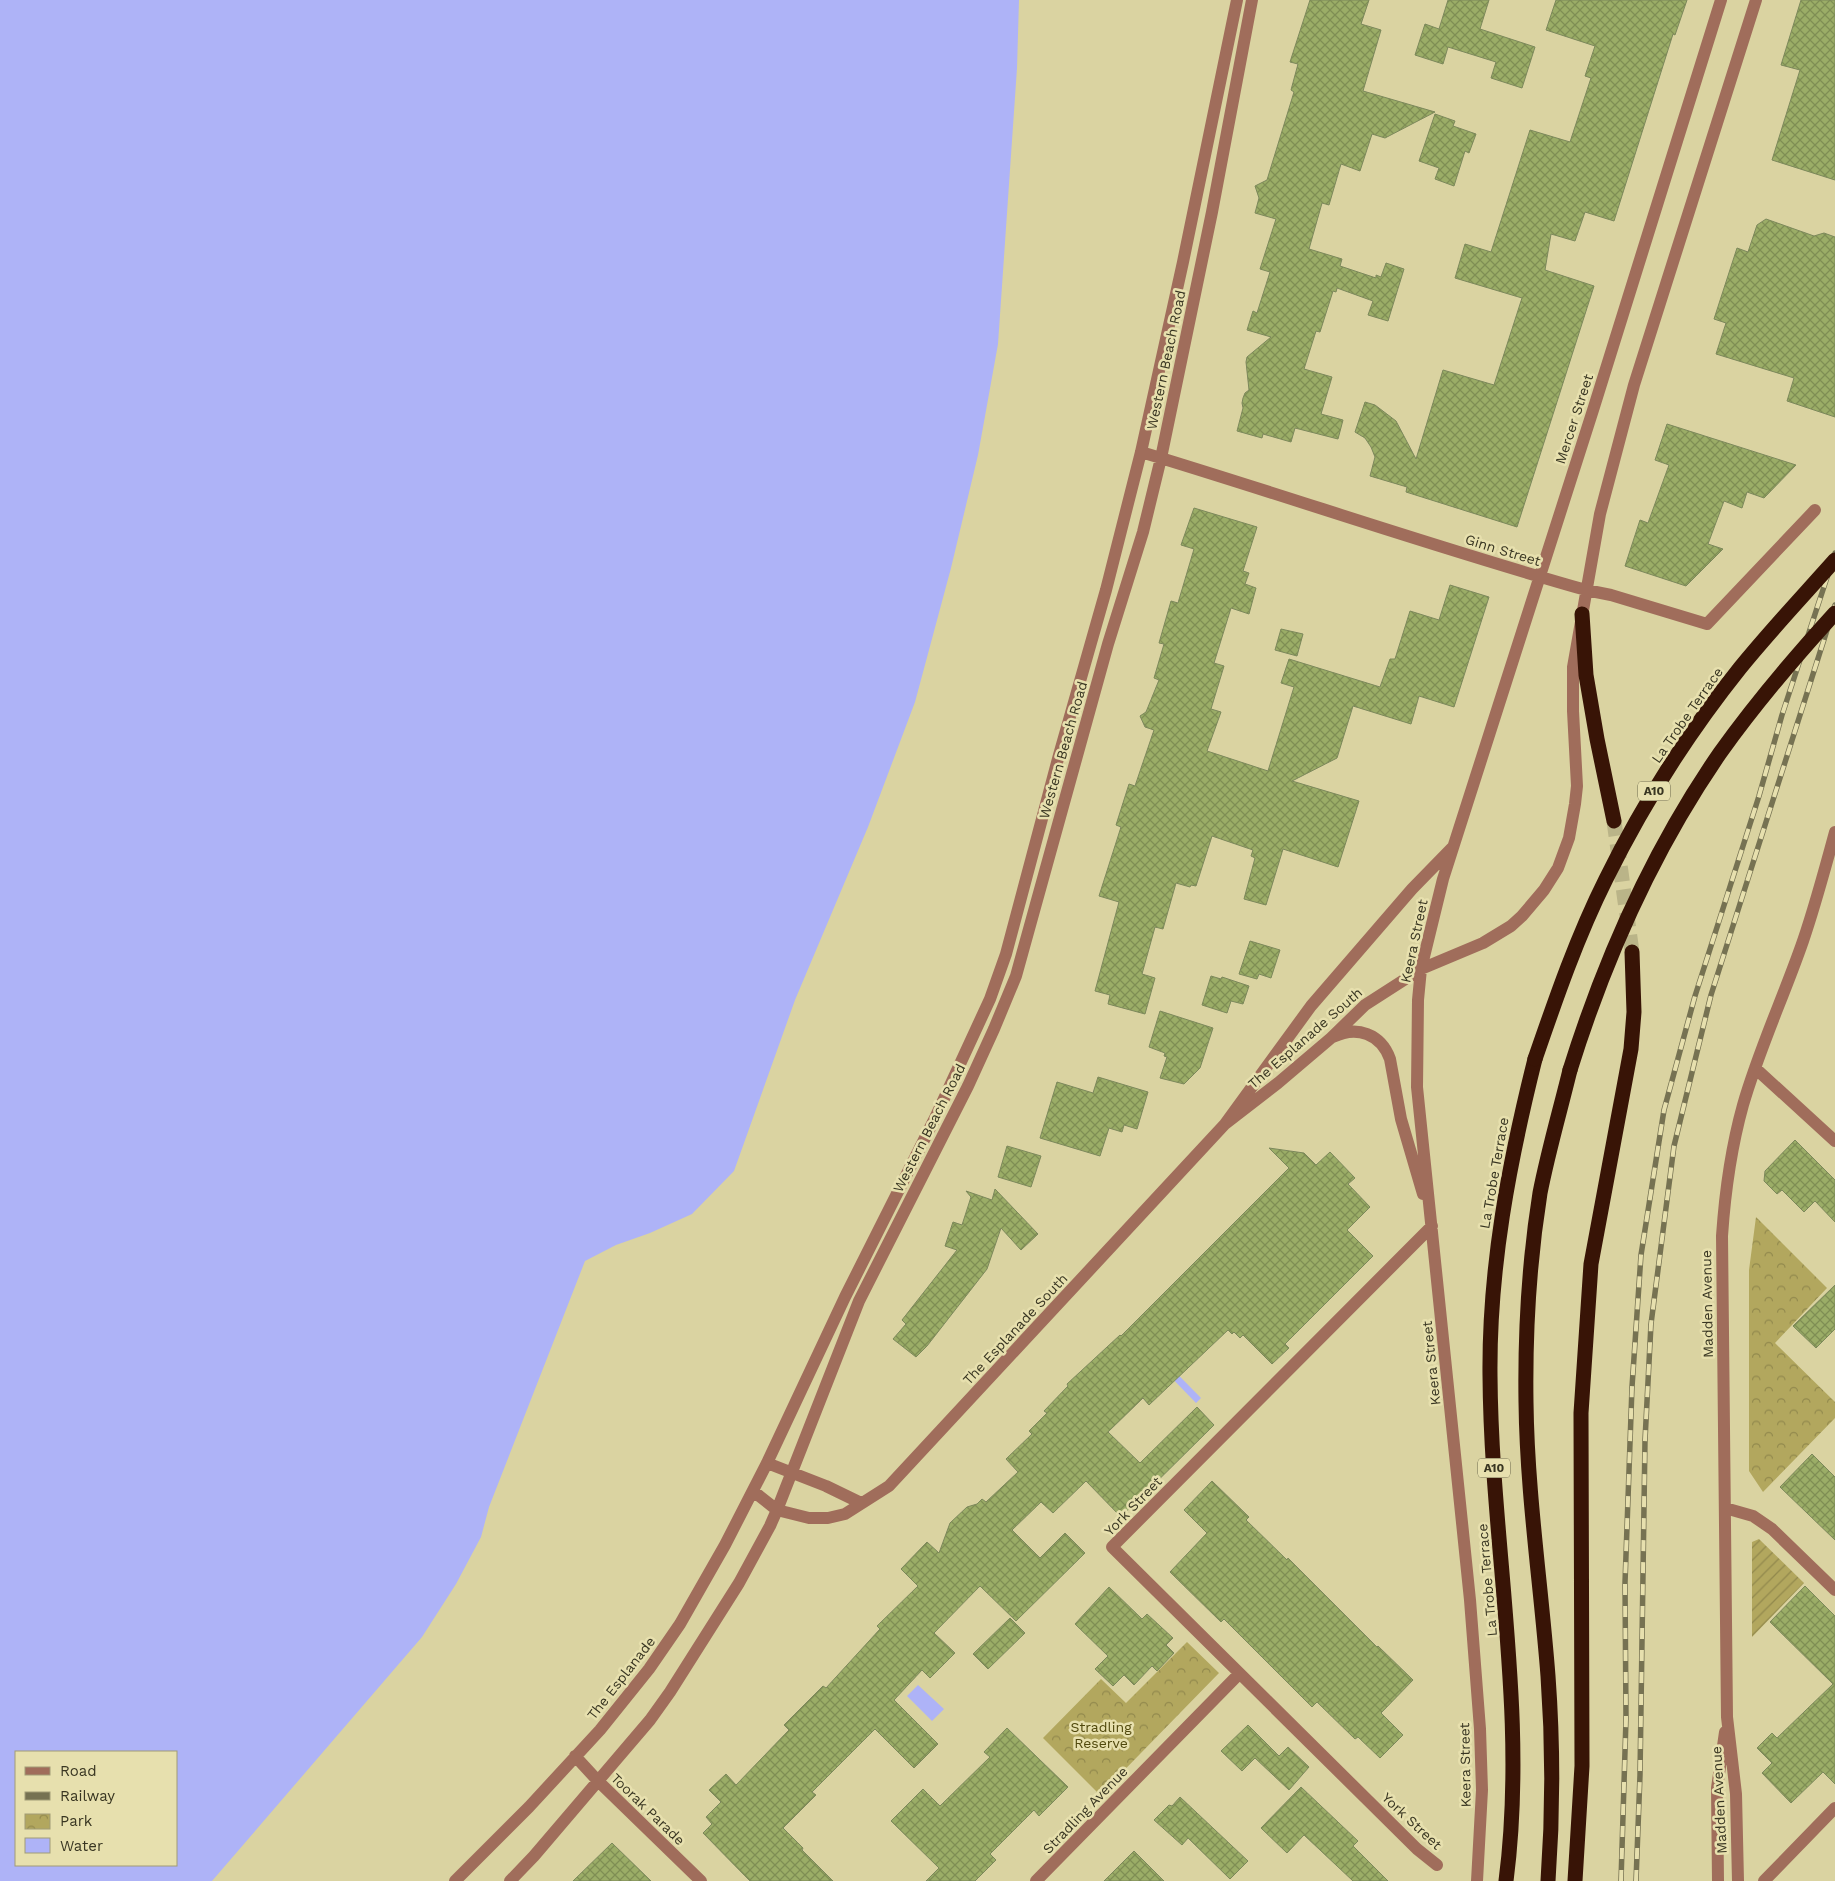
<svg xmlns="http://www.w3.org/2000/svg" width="1835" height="1881" font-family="'Work Sans',sans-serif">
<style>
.park{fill:url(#park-crowns)}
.garden{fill:url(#garden-furrows)}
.water{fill:#aeb3f7;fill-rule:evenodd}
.building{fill:url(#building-cross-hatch);stroke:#7c885b}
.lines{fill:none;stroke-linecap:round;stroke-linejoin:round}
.highway-tunnel{stroke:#bab488;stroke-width:15;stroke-dasharray:15 8;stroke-linecap:butt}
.minor{stroke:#a06d5b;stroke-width:12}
.highway{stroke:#381406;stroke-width:15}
.rail-casing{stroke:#767252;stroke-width:5.5}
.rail{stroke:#e7e0ae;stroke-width:4;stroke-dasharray:11;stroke-linecap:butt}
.highway-bridge{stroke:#381406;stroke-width:15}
.labels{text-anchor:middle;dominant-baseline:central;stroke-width:5;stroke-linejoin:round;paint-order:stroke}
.shield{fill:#e7e0ae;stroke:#6d694c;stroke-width:1}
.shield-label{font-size:12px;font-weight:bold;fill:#393622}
.street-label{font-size:14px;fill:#393622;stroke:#e7e0ae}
.park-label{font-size:14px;fill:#50480c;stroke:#e7e0ae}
</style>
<defs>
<pattern id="park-crowns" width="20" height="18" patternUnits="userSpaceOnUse" patternTransform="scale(1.25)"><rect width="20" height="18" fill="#b2a75e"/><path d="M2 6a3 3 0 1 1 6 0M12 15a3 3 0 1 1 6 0" fill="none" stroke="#92894d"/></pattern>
<pattern id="garden-furrows" width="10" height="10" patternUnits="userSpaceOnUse" patternTransform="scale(1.25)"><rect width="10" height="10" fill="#b2a75e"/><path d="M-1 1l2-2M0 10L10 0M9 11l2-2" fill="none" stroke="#92894d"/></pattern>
<pattern id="building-cross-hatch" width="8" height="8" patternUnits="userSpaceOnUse" patternTransform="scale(1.25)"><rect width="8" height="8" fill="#9bad67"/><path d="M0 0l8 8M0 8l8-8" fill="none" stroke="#7f8e54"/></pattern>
</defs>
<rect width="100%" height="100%" fill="#dad3a1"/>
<!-- park -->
<path class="park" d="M 1756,1217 L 1827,1288 L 1775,1343 L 1835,1402 L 1835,1418 L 1763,1492 L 1749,1471 L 1749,1270 Z
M 1187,1642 L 1219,1673 L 1100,1795 L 1043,1738 L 1101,1679 L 1126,1703 Z"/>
<!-- garden -->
<path class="garden" d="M 1759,1539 L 1804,1583 L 1752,1637 L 1752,1542 Z"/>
<!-- water -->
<path class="water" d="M 0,0 L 1019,0 L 1017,68 L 998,344 L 978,455 L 951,568 L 915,702 L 868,827 L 795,1000 L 734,1171 L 692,1214 L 650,1233 L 616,1245 L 585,1261 L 489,1507 L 481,1537 L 456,1584 L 422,1637 L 212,1881 L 0,1881 ZM 16,1752 L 176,1752 L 176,1865 L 16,1865 Z
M 1138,1334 L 1201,1398 L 1196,1403 L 1133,1338 Z
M 918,1685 L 944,1709 L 932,1721 L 907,1696 Z"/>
<!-- building -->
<path class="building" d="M 1310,0 L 1369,0 L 1361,24 L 1381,30 L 1363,91 L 1435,112 L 1385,138 L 1372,134 L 1360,171 L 1341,164 L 1329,205 L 1322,203 L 1309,249 L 1342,259 L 1340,266 L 1376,278 L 1376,275 L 1381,277 L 1386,263 L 1404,269 L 1388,321 L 1368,315 L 1373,301 L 1337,288 L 1336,292 L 1333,291 L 1320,332 L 1316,331 L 1304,369 L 1332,377 L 1321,414 L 1343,420 L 1338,439 L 1295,428 L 1291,442 L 1263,434 L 1262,438 L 1237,431 L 1243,408 L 1242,403 L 1243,398 L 1245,393 L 1249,390 L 1246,362 L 1247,357 L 1271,337 L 1247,330 L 1253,311 L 1257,313 L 1270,272 L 1260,269 L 1276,219 L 1255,213 L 1259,198 L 1255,186 L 1267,180 L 1294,92 L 1291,90 L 1298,64 L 1290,62 Z
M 1448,0 L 1489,0 L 1480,29 L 1535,47 L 1522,88 L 1491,78 L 1496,62 L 1448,47 L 1443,64 L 1415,55 L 1425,24 L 1439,29 Z
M 1556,0 L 1687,0 L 1675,35 L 1673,34 L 1614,221 L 1585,212 L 1575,241 L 1551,234 L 1545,270 L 1594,286 L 1517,527 L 1406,492 L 1407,487 L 1370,476 L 1375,457 L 1371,447 L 1365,438 L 1355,432 L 1365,402 L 1375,405 L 1396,421 L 1416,459 L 1443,370 L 1494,385 L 1522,298 L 1455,278 L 1465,244 L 1491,252 L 1530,130 L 1570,142 L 1591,78 L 1585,76 L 1595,46 L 1546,30 Z
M 1801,0 L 1835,0 L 1835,180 L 1772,160 L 1800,70 L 1781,65 Z
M 1435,114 L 1455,121 L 1453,126 L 1476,134 L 1469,153 L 1465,151 L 1454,186 L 1435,179 L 1439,168 L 1419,161 Z
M 1766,219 L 1814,236 L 1824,233 L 1835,237 L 1835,417 L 1787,401 L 1794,378 L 1716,354 L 1726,323 L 1714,319 L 1737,248 L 1748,252 L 1757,225 Z
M 1667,424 L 1796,465 L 1764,498 L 1747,492 L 1742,508 L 1724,501 L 1708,544 L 1723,549 L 1686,586 L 1625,566 L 1640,520 L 1648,523 L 1669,465 L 1655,460 Z
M 1194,508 L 1257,527 L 1243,571 L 1249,573 L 1245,584 L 1256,588 L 1249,614 L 1231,608 L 1214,663 L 1224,666 L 1211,709 L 1221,712 L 1207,751 L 1268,771 L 1294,687 L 1281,683 L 1289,659 L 1380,687 L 1390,659 L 1395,659 L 1410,611 L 1439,620 L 1450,585 L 1489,597 L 1454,707 L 1419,696 L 1411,724 L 1353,706 L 1337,758 L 1292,781 L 1359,801 L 1338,867 L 1283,849 L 1266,905 L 1244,899 L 1255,858 L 1251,856 L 1253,850 L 1212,836 L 1196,886 L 1191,885 L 1190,887 L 1176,883 L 1163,929 L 1155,927 L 1142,974 L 1155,978 L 1145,1014 L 1108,1004 L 1110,995 L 1095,991 L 1119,902 L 1099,896 L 1121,827 L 1116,825 L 1129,784 L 1135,786 L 1154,730 L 1145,727 L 1140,716 L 1146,712 L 1159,680 L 1154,678 L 1164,644 L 1159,643 L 1171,601 L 1178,603 L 1194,549 L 1181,545 Z
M 1281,629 L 1303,634 L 1297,656 L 1275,650 Z
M 1250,941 L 1280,950 L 1271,978 L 1259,974 L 1257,979 L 1239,974 Z
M 1211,976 L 1221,979 L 1222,977 L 1249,986 L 1243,1004 L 1231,1001 L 1227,1013 L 1202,1005 Z
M 1160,1011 L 1213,1028 L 1200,1068 L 1184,1084 L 1160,1078 L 1167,1057 L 1164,1056 L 1165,1053 L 1149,1047 Z
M 1098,1077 L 1148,1092 L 1137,1129 L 1124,1125 L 1122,1132 L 1109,1128 L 1100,1156 L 1040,1138 L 1057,1082 L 1093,1093 Z
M 1795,1140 L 1835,1180 L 1835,1222 L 1815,1201 L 1804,1212 L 1782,1190 L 1777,1194 L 1764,1181 L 1765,1171 Z
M 1007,1146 L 1041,1156 L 1031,1187 L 998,1177 Z
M 1269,1148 L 1304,1153 L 1316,1165 L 1330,1152 L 1355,1178 L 1348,1184 L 1370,1207 L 1347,1230 L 1373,1256 L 1285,1344 L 1289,1348 L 1272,1364 L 1243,1335 L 1240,1338 L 1234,1332 L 1232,1334 L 1228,1330 L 1149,1405 L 1143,1398 L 1108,1432 L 1140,1463 L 1197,1407 L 1214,1425 L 1121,1517 L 1086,1481 L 1053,1513 L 1041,1502 L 1012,1530 L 1040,1558 L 1065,1533 L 1085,1553 L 1016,1621 L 980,1586 L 934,1633 L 955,1653 L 930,1678 L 922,1670 L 894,1700 L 938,1744 L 914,1768 L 875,1729 L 812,1792 L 816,1795 L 783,1828 L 803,1848 L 802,1850 L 833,1881 L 750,1881 L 703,1833 L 712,1824 L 706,1817 L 721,1802 L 709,1790 L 726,1774 L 736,1785 L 789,1730 L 784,1725 L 823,1686 L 826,1688 L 880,1629 L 877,1626 L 918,1586 L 901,1569 L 927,1542 L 939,1553 L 950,1523 L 967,1507 L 977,1504 L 982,1499 L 986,1502 L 1018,1472 L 1006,1459 L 1032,1434 L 1029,1431 L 1047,1413 L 1044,1411 L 1068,1386 L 1067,1384 L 1120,1335 L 1121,1336 L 1289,1168 Z
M 995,1189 L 1038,1234 L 1021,1250 L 1001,1228 L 987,1269 L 927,1346 L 916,1357 L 893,1339 L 906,1324 L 902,1320 L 957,1250 L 945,1246 L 953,1222 L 962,1225 L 971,1197 L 966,1191 L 992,1200 Z
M 1835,1285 L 1835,1329 L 1816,1348 L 1793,1326 Z
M 1812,1454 L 1835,1477 L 1835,1540 L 1780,1487 Z
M 1212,1481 L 1249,1517 L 1246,1520 L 1287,1560 L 1288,1558 L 1377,1647 L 1378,1646 L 1413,1680 L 1381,1713 L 1403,1735 L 1380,1758 L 1358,1737 L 1355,1739 L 1317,1702 L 1312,1707 L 1224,1619 L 1221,1622 L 1170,1572 L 1207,1533 L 1184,1510 Z
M 1805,1586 L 1835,1616 L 1835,1784 L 1823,1772 L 1791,1803 L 1762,1773 L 1772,1763 L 1757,1748 L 1772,1733 L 1777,1738 L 1833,1684 L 1770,1622 Z
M 1109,1587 L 1142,1619 L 1147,1614 L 1173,1638 L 1166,1645 L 1174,1653 L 1157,1671 L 1152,1666 L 1134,1685 L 1124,1675 L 1113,1686 L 1095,1669 L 1108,1656 L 1075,1624 Z
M 1010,1618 L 1025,1633 L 988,1669 L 973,1654 Z
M 1248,1725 L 1279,1756 L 1288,1747 L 1309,1767 L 1289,1790 L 1255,1758 L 1242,1771 L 1221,1751 Z
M 1007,1728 L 1068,1787 L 1039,1816 L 1034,1810 L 990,1854 L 996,1860 L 975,1881 L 926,1881 L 939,1868 L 891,1821 L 923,1789 L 940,1806 L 990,1757 L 984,1752 Z
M 1301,1787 L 1358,1841 L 1353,1846 L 1388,1881 L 1353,1881 L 1304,1835 L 1287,1853 L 1261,1828 Z
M 1180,1797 L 1248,1861 L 1230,1879 L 1188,1838 L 1182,1845 L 1154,1820 L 1169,1805 L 1172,1806 Z
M 612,1843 L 651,1881 L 573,1881 Z
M 1134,1851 L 1164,1881 L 1104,1881 Z"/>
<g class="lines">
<!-- highway-tunnel -->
<path class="highway-tunnel" d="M 1614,821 L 1632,952"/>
<!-- minor -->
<path class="minor" d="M 1141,452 C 1290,497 1437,548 1586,590 L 1611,595 L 1707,624 L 1815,510
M 1333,1037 C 1357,1025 1381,1034 1390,1059 L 1401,1119 L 1423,1194
M 1755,1068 L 1835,1141
M 1225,1124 L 1278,1083 L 1331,1038 L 1365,1005 L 1421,969 L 1483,943 L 1511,926 L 1522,916 L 1544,890 L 1558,868 L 1569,838 L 1575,804 L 1577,786 L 1573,711 L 1573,667 L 1600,514 L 1634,385 L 1756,0
M 1432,1226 L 1112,1547 L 1417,1849 L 1437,1865
M 767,1463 L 826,1486 L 861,1503
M 753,1491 L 777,1510 L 809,1518 L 828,1518 L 845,1514 L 889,1486 L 1225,1124 L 1311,1006 L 1412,889 L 1452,848
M 1725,1508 L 1753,1516 L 1772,1529 L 1835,1590
M 575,1756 L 598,1781 L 701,1881
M 455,1881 L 529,1807 L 600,1730 L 649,1669 L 680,1624 L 725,1545 L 767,1463 L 845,1297 L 936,1116 L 990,999 L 1006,954 L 1059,755 L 1106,590 L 1141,452 L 1183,262 L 1237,0
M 510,1881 L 534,1856 L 650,1720 L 670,1692 L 739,1583 L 770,1526 L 777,1510 L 859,1301 L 968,1086 L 994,1029 L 1016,976 L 1108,644 L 1143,532 L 1161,458 L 1212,212 L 1252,0
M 1036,1881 L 1239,1674
M 1477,1881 L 1482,1790 L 1480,1729 L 1470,1600 L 1417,1087 L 1418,1000 L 1421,969 L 1443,879 L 1594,407 L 1721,0
M 1718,1881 L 1717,1788 L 1725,1732
M 1738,1881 L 1736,1794 L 1727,1717 L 1722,1236 C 1725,1192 1731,1148 1743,1105 C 1759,1049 1784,996 1803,941 C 1815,906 1825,869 1835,832
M 1764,1881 L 1835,1808"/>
<!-- highway -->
<path class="highway" d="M 1582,614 L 1586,675 L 1597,739 L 1614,821
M 1506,1881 C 1528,1712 1491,1544 1490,1375 C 1489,1267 1509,1163 1535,1059
M 1548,1881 C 1553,1813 1553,1744 1548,1676 C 1541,1585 1527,1493 1526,1402 C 1525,1332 1529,1262 1540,1193 C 1548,1152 1560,1111 1570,1070
M 1575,1881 L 1582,1766 L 1581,1413 L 1591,1264 L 1631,1049 L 1634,1012 L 1632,952"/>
<defs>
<path id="rail" d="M 1621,1881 L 1626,1719 L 1625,1583 L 1632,1387 L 1641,1255 L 1664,1110 L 1695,996 L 1759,796 L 1782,715 L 1835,553
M 1636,1881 L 1640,1775 L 1645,1440 L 1651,1324 L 1674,1146 L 1711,995 L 1835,605"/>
</defs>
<!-- rail casing -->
<use href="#rail" class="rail-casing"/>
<!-- rail -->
<use href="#rail" class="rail"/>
<!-- highway-bridge -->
<path class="highway-bridge" d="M 1535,1059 C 1556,998 1577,937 1606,879 C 1643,804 1688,733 1740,668 C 1770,631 1803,596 1835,560
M 1570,1070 C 1605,958 1653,850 1720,753 C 1755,704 1794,658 1835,613"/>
</g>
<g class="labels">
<!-- shield labels -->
<g class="shield">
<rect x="1638" y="781.5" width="32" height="19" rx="4"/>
<rect x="1478" y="1458.5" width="32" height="19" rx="4"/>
</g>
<g class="shield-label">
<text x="1654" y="791">A10</text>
<text x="1494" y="1468">A10</text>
</g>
<!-- street labels -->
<g class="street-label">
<text transform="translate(1166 360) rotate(-78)">Western Beach Road</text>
<text transform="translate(1574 419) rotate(-72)">Mercer Street</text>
<text transform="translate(1503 550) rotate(17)">Ginn Street</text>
<text transform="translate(1687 715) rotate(-55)">La Trobe Terrace</text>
<text transform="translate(1063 750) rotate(-74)">Western Beach Road</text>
<text transform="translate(1414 941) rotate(-78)">Keera Street</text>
<text transform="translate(1305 1038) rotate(-41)">The Esplanade South</text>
<text transform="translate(929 1128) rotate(-63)">Western Beach Road</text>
<text transform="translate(1494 1173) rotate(-80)">La Trobe Terrace</text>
<text transform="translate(1707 1304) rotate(-91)">Madden Avenue</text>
<text transform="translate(1015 1329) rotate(-47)">The Esplanade South</text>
<text transform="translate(1431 1363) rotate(-96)">Keera Street</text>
<text transform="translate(1133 1506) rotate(-46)">York Street</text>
<text transform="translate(1487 1580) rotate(-95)">La Trobe Terrace</text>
<text transform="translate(621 1678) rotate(-52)">The Esplanade</text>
<text transform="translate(1465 1765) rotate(-91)">Keera Street</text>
<text transform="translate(1719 1800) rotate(-93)">Madden Avenue</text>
<text transform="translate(648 1809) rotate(44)">Toorak Parade</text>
<text transform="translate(1085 1810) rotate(-46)">Stradling Avenue</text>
<text transform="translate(1412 1821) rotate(43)">York Street</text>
</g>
<!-- park labels -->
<g class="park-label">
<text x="1101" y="1727">Stradling<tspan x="1101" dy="16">Reserve</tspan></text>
</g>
</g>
<!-- legend -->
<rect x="15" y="1751" width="162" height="115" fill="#e7e0ae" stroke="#a19c76"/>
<rect x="25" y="1767" width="25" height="8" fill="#a06d5b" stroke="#a19c76"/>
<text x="60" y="1776" font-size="15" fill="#393622">Road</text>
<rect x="25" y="1792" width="25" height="8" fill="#767252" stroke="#a19c76"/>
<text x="60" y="1801" font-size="15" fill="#393622">Railway</text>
<rect x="25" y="1814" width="25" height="15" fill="url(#park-crowns)" stroke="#a19c76"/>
<text x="60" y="1826" font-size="15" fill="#393622">Park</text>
<rect x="25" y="1838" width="25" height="15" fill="#aeb3f7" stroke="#a19c76"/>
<text x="60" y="1851" font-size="15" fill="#393622">Water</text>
</svg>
